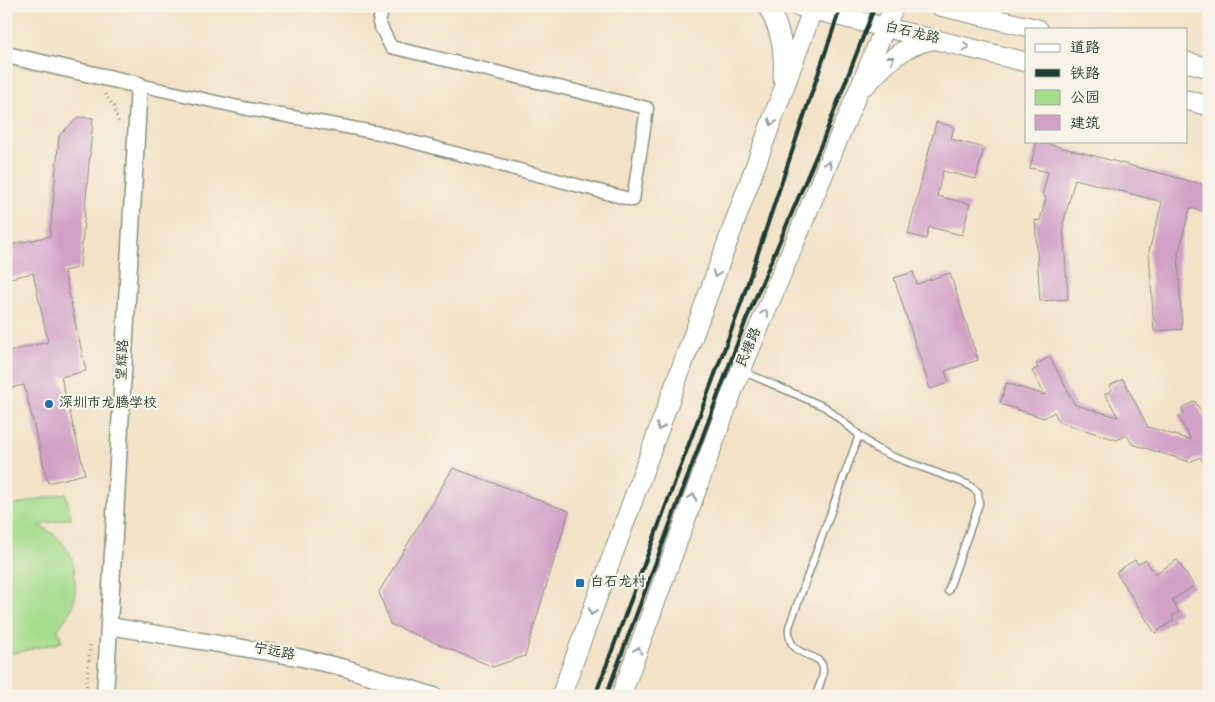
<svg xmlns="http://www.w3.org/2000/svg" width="1215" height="702" font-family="'Gochi Hand','LXGW WenKai TC',sans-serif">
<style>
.green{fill:#a6dc8d;stroke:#628c60}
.building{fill:#d1a1c8}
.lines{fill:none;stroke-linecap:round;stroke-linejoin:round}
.service-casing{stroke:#89907e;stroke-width:9}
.minor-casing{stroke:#89907e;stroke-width:15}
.tertiary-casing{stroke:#89907e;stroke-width:19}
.secondary-casing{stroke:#89907e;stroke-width:21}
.path{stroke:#89907e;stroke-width:3;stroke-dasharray:1 4;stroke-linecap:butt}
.service{stroke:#fff;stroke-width:6}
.minor{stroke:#fff;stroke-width:12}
.tertiary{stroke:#fff;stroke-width:16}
.secondary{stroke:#fff;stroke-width:19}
.rail{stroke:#1f3d34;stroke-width:4}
.oneway{stroke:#8f9e9a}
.poi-dot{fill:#1f6fb2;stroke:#f7f3e8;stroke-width:2}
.labels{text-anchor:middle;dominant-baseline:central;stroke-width:4.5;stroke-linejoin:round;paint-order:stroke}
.street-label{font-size:14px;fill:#1f3d34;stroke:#f7f3e8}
.poi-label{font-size:14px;fill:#1f3d34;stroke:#f7f3e8;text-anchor:start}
</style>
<rect width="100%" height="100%" fill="#f7f3e8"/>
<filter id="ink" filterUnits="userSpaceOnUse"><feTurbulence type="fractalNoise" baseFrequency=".02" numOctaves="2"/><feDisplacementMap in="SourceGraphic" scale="10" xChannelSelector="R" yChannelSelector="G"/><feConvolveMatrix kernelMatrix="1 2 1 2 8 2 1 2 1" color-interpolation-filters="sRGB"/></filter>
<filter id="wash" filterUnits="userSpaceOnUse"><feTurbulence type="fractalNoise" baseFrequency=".0096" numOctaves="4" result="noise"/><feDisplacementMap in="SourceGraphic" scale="20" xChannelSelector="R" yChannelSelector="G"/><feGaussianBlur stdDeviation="1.12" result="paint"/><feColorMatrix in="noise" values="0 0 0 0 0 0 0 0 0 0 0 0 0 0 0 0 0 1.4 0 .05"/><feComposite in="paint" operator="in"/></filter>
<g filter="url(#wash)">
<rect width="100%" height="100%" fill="#f3e2c7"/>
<!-- green -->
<path class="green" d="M 66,493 L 71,518 L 39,525 C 63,538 76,554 75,583 C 75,592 75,602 71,610 C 68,617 62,623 58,629 L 62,642 L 6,655 L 6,507 Z"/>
<g id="blocks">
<!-- building -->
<path class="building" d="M 78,117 L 93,118 L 80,267 L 64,271 L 86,371 L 61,377 L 85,474 L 48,483 L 24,385 L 6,389 L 6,352 L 48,342 L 33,273 L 6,279 L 6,246 L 50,236 L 59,136 Z
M 936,122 L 954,127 L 951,139 L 984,148 L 976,179 L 943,171 L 937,196 L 970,204 L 962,235 L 929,227 L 926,239 L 908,234 Z
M 1037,141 L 1209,186 L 1209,213 L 1190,208 L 1178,254 L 1182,329 L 1154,331 L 1149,251 L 1162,202 L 1075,179 L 1063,224 L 1068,299 L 1040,301 L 1035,220 L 1040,221 L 1046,197 L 1042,196 L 1048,172 L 1030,168 Z
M 913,272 L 917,284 L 950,273 L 978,360 L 945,371 L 949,383 L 930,389 L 894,278 Z
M 1050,357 L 1075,405 L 1118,417 L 1105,394 L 1112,390 L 1109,386 L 1123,379 L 1148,427 L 1191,440 L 1178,416 L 1184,413 L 1182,408 L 1195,401 L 1209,426 L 1209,474 L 1200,457 L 1190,462 L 1132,444 L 1127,435 L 1117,440 L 1059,422 L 1054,412 L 1044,418 L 1000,404 L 1006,383 L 1045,395 L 1032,371 L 1038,368 L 1036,364 Z
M 453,468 L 569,511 L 525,656 L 493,667 L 390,624 L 379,592 Z
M 1135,560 L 1138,564 L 1146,560 L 1155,574 L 1177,560 L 1194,586 L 1172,600 L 1179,612 L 1172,616 L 1174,620 L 1155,633 L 1116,572 Z"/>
</g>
</g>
<g filter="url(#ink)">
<use href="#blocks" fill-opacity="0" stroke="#89907e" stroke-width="1"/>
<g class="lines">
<defs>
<path id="service" d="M 742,371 L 825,407 L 875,448 L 894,457 L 967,484 L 978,492 L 979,504 L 948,591
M 816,696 C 818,688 824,677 823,669 C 822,650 786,661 789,627 L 859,435"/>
<path id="minor" d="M 139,85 L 248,109 L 379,133 L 633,200 L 647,108 L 391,47 L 379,23 L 383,6"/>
<path id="tertiary" d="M 6,55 L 139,85 L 105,696
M 109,626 L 298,657 L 345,668 L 434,696"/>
<path id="secondary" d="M 767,6 C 781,28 785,54 783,79
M 798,6 L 1026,62
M 940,6 L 1038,29
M 1186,62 L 1209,68
M 866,85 C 885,64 904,44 932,40
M 1186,100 L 1209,106
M 561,696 L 814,6
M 621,696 L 734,387 L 894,6"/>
</defs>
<!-- service casing -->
<use href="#service" class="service-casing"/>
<!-- minor casing -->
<use href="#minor" class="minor-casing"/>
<!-- tertiary casing -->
<use href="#tertiary" class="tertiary-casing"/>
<!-- secondary casing -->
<use href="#secondary" class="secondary-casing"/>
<!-- path -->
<path class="path" d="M 105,94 L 114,107 L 119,124
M 86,696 L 90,644"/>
<!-- service -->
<use href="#service" class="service"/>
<!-- minor -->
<use href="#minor" class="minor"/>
<!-- tertiary -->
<use href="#tertiary" class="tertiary"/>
<!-- secondary -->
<use href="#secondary" class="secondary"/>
<!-- rail -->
<path class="rail" d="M 595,696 L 737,315 L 841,6
M 606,696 L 746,320 L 823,140 L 875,6"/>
</g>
<!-- one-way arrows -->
<defs><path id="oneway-chevron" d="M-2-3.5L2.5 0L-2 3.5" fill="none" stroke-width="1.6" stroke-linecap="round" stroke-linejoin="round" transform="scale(1.25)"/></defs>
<g class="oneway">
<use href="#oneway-chevron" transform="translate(966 47) rotate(13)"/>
<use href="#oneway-chevron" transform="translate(891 59) rotate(-38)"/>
<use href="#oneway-chevron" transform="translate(772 122) rotate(110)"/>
<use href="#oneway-chevron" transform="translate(828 164) rotate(-67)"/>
<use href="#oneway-chevron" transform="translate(716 274) rotate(110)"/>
<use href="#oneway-chevron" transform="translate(765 313) rotate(-67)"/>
<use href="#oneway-chevron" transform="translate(660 427) rotate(110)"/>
<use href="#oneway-chevron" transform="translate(693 497) rotate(-70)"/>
<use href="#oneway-chevron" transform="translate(592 612) rotate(110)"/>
<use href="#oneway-chevron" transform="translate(638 650) rotate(-70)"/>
</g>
</g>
<!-- markers -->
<g class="poi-dot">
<circle cx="49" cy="404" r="5"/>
<rect x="575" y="578" width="10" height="10" rx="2.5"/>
</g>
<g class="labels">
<!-- street labels -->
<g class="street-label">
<text transform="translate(912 34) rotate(13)">白石龙路</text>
<text transform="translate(750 348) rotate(-67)">民塘路</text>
<text transform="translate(124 360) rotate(-87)">望辉路</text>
<text transform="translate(274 653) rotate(10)">宁远路</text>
</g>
<!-- poi labels -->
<g class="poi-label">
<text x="59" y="404">深圳市龙腾学校</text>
<text x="590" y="583">白石龙村</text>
</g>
</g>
<!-- margin -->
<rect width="1215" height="702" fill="none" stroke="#f7f3e8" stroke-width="25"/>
<!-- legend -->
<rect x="1025" y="28" width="162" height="115" fill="#f7f3e8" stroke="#a1aaa0"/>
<rect x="1035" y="44" width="25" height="8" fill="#ffffff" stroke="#a1aaa0"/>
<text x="1070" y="52" font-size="15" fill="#1f3d34">道路</text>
<rect x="1035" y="69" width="25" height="8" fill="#1f3d34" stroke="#a1aaa0"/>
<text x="1070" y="78" font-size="15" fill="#1f3d34">铁路</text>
<rect x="1035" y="90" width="25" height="15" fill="#a6dc8d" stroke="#a1aaa0"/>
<text x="1070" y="102" font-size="15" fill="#1f3d34">公园</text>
<rect x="1035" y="115" width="25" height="15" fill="#d1a1c8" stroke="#a1aaa0"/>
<text x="1070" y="128" font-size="15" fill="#1f3d34">建筑</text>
</svg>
